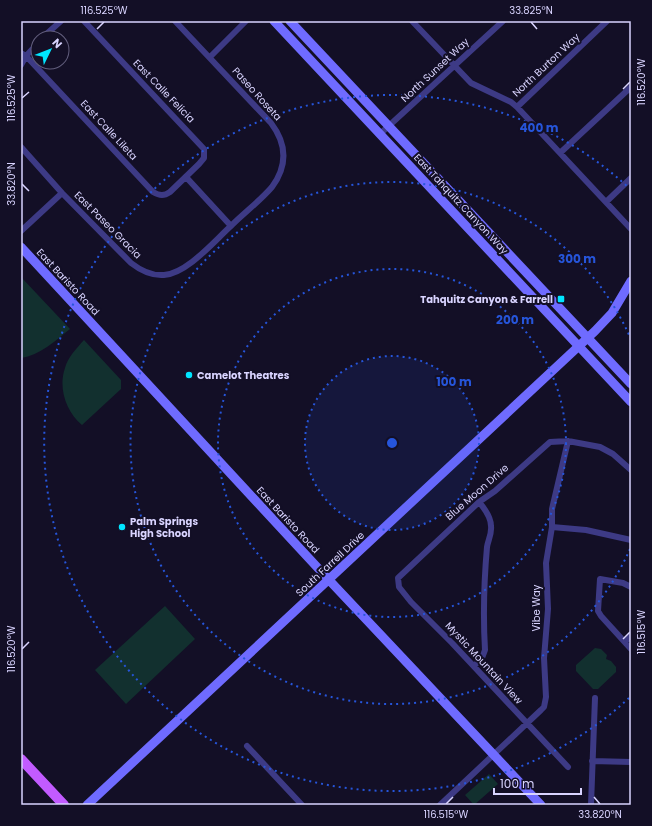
<svg xmlns="http://www.w3.org/2000/svg" width="652" height="826" font-family="Poppins,sans-serif">
<style>
.green{fill:#12302f}
.lines{fill:none;stroke-linecap:round;stroke-linejoin:round}
.street{stroke:#3d3a85;stroke-width:6}
.secondary{stroke:#6f6bff;stroke-width:9}
.primary{stroke:#c25bff;stroke-width:10}
.ticks{fill:none;stroke:#d9d4ff;stroke-width:1.5}
.ring{fill:none;stroke:#2655da;stroke-width:2;stroke-dasharray:2 4}
.poi-dot{fill:#00e5ff;stroke:#130f26;stroke-width:1.5}
.labels{text-anchor:middle;dominant-baseline:central;stroke-width:4;stroke-linejoin:round;paint-order:stroke}
.street-label{font-size:10px;fill:#d9d4ff;stroke:#130f26}
.poi-label{font-size:10px;font-weight:bold;fill:#d9d4ff;stroke:#130f26;text-anchor:start}
.centre{fill:#2655da;stroke:#130f26;stroke-width:2}
.ring-label{font-size:12px;text-anchor:middle;font-weight:bold;fill:#2655da;stroke:#130f26;stroke-width:4;stroke-linejoin:round;paint-order:stroke}
.neatline{fill:none;stroke:#d9d4ff;stroke-width:1.5}
.ticks-label{font-size:10px;text-anchor:middle;fill:#d9d4ff}
</style>
<rect width="100%" height="100%" fill="#130f26"/>
<!-- green -->
<path class="green" d="M 21,277 L 70,329 C 55,341 40,355 21,358 Z
M 84,340 L 121,380 L 121,389 L 82,425 C 66,412 58,388 65,368 C 68,357 76,349 84,340 Z
M 165,606 L 195,639 L 126,704 L 95,670 Z
M 595,648 L 601,649 L 607,655 L 606,659 L 611,661 L 616,667 L 616,672 L 598,689 L 593,689 L 576,671 L 576,665 Z
M 489,774 L 498,784 L 474,805 L 465,795 Z"/>
<g class="lines">
<!-- street -->
<path class="street" d="M 412,21 L 471,83 L 511,102 L 517,107 L 631,229
M 42,38 L 61,21
M 21,53 L 26,56 L 153,192 C 160,196 164,196 170,192 L 199,164 L 204,158 L 204,149 L 84,21
M 210,57 L 246,21
M 21,65 L 26,56 L 38,43
M 517,107 L 607,21
M 380,134 L 503,21
M 21,147 L 62,193 L 131,263 C 140,270 152,276 164,275 C 188,273 215,240 232,225 C 245,212 260,201 272,187 C 288,165 287,144 271,123 L 175,21
M 560,153 L 631,87
M 186,177 L 231,226
M 606,202 L 631,178
M 21,231 L 62,193
M 552,527 L 586,530 L 631,540
M 631,587 L 623,583 L 600,579 L 598,611 L 601,616 L 631,649
M 625,642 L 631,636
M 474,666 L 482,658 L 485,650 C 483,616 484,581 487,547 C 488,540 492,534 491,526 C 491,517 485,509 479,502
M 247,746 L 302,805
M 592,761 L 631,762
M 568,767 L 452,643 L 411,602 L 399,587 L 398,578 L 479,502 L 495,491 L 550,442 L 568,441 L 600,447 L 613,454 L 631,470
M 440,805 L 541,710 L 544,707 L 546,697 L 544,658 L 548,609 L 546,563 L 552,527 L 552,509 L 568,441
M 591,805 L 595,698"/>
<!-- secondary -->
<path class="secondary" d="M 274,21 L 631,402
M 290,21 L 631,384
M 21,247 L 329,580 L 541,805
M 87,805 L 595,331 L 612,313 L 631,281"/>
<!-- primary -->
<path class="primary" d="M 21,759 L 64,805"/>
</g>
<!-- ticks -->
<path class="ticks" d="M 531,22 L 537,29M 97,29 L 104,22M 623,89 L 630,82M 22,98 L 29,92M 22,184 L 29,191M 623,639 L 630,632M 22,649 L 29,642M 594,797 L 600,804M 446,804 L 453,797"/>
<!-- distance rings -->
<circle cx="392" cy="443" r="87" fill="#2655da" fill-opacity=".12"/>
<g class="ring">
<circle cx="392" cy="443" r="87"/>
<circle cx="392" cy="443" r="174"/>
<path d="M630 549A261 261 0 1 1 630 337"/>
<path d="M629 698A348 348 0 1 1 629 188"/>
</g>
<!-- markers -->
<g class="poi-dot">
<rect x="557" y="295" width="8" height="8" rx="2"/>
<circle cx="189" cy="375" r="4"/>
<circle cx="122" cy="527" r="4"/>
</g>
<g class="labels">
<!-- street labels -->
<g class="street-label">
<text transform="translate(546 65) rotate(-43)">North Burton Way</text>
<text transform="translate(435 70) rotate(-43)">North Sunset Way</text>
<text transform="translate(164 91) rotate(46)">East Calle Felicia</text>
<text transform="translate(257 94) rotate(48)">Paseo Roseta</text>
<text transform="translate(109 130) rotate(47)">East Calle Lileta</text>
<text transform="translate(461 204) rotate(47)">East Tahquitz Canyon Way</text>
<text transform="translate(108 225) rotate(45)">East Paseo Gracia</text>
<text transform="translate(68 282) rotate(47)">East Baristo Road</text>
<text transform="translate(477 492) rotate(-41)">Blue Moon Drive</text>
<text transform="translate(288 520) rotate(47)">East Baristo Road</text>
<text transform="translate(330 564) rotate(-43)">South Farrell Drive</text>
<text transform="translate(536 608) rotate(-90)">Vibe Way</text>
<text transform="translate(484 663) rotate(47)">Mystic Mountain View</text>
</g>
<!-- poi labels -->
<g class="poi-label">
<text x="553" y="299" text-anchor="end">Tahquitz Canyon &amp; Farrell</text>
<text x="197" y="375">Camelot Theatres</text>
<text x="130" y="521">Palm Springs<tspan x="130" dy="12">High School</tspan></text>
</g>
</g>
<circle cx="392" cy="443" r="6" class="centre"/>
<g class="ring-label">
<text x="539" y="132">400 m</text>
<text x="577" y="263">300 m</text>
<text x="515" y="324">200 m</text>
<text x="454" y="386">100 m</text>
</g>
<!-- border -->
<rect width="652" height="826" fill="none" stroke="#130f26" stroke-width="44"/>
<!-- north arrow -->
<g transform="translate(50 50) rotate(47)"><circle r="19" fill="#130f26" stroke="#625e7d"/>
<path d="M0-3L7 15L0 10L-7 15Z" fill="#00e5ff"/>
<text y="-6" font-size="11" font-weight="bold" text-anchor="middle" fill="#d9d4ff">N</text>
</g>
<!-- scale -->
<path d="M494 788v6h87v-6" fill="none" stroke="#d9d4ff" stroke-width="2"/>
<text x="500" y="788" font-size="12" fill="#d9d4ff" stroke="#130f26" stroke-width="3" paint-order="stroke">100 m</text>
<rect x="22" y="22" width="608" height="782" class="neatline"/>
<g class="ticks-label">
<text x="104" y="14">116.525°W</text>
<text x="531" y="14">33.825°N</text>
<text transform="translate(641 82) rotate(-90)" y="4">116.520°W</text>
<text transform="translate(11 98) rotate(-90)" y="4">116.525°W</text>
<text transform="translate(11 184) rotate(-90)" y="4">33.820°N</text>
<text transform="translate(641 632) rotate(-90)" y="4">116.515°W</text>
<text transform="translate(11 649) rotate(-90)" y="4">116.520°W</text>
<text x="446" y="818">116.515°W</text>
<text x="600" y="818">33.820°N</text>
</g>
</svg>
